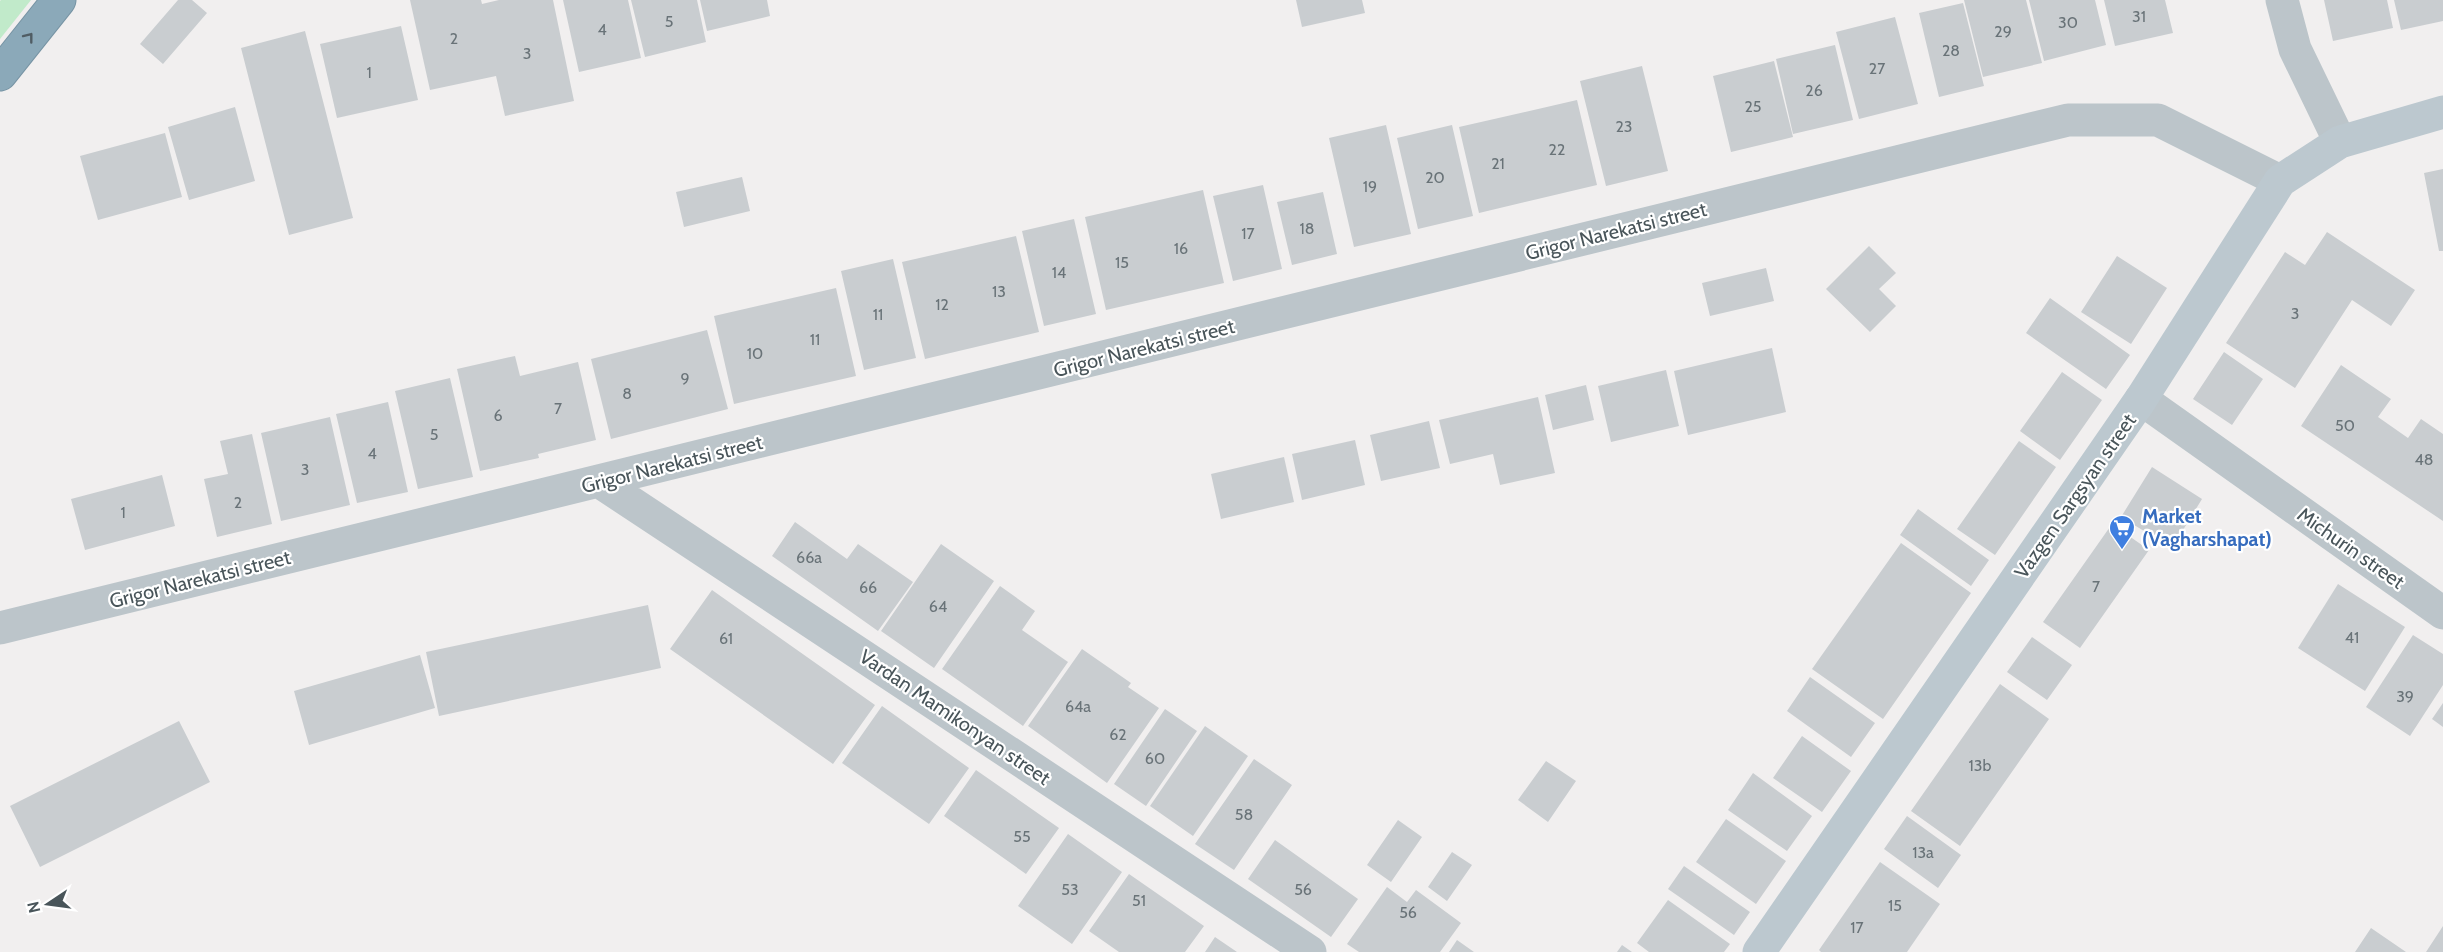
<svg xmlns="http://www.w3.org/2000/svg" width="2443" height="952" font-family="Cabin,sans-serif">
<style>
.green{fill:#c1eaca}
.building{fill:#c9cdd0}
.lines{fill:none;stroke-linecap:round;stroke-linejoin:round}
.highway-casing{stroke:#7794a4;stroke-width:35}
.street{stroke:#bcc5ca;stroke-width:33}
.secondary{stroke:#bcc8cf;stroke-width:33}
.highway{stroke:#8ba9b9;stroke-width:33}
.oneway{stroke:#505d64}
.labels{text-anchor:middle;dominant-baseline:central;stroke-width:4.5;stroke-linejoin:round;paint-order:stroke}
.number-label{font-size:16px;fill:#697378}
.street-label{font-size:20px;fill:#49555a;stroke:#fff}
.shop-label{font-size:20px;font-weight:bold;fill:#366cbe;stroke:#fff;text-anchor:start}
</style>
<rect width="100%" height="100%" fill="#f1efef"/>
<!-- green -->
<path class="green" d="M 1,0 L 31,0 L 0,39 L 0,1 Z"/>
<!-- building -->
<path class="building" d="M 178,0 L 192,0 L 207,13 L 163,64 L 140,44 Z
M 410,0 L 481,0 L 482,4 L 499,0 L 553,0 L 574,101 L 505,116 L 496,76 L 430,90 Z
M 563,0 L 628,0 L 641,58 L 579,72 Z
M 631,0 L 697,0 L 706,42 L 645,57 Z
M 700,0 L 767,0 L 770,16 L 707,31 Z
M 1296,0 L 1362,0 L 1365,13 L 1302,27 Z
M 1964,0 L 2026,0 L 2042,63 L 1983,77 Z
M 2029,0 L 2095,0 L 2106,45 L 2044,61 Z
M 2104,0 L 2165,0 L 2173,33 L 2115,46 Z
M 2324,0 L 2387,0 L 2393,28 L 2333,41 Z
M 2394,0 L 2443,0 L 2443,21 L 2401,30 Z
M 1963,3 L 1984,86 L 1939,97 L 1919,13 Z
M 1895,17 L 1918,104 L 1859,119 L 1836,32 Z
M 401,26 L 418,100 L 337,118 L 320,44 Z
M 305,31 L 353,218 L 289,235 L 241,48 Z
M 1835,45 L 1853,120 L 1793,134 L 1776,59 Z
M 1774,61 L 1793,137 L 1731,152 L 1713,76 Z
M 1642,66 L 1668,171 L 1606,186 L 1580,81 Z
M 1577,100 L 1597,185 L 1479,213 L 1459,127 Z
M 235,107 L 255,181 L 189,200 L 168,127 Z
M 1386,125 L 1411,234 L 1354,247 L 1329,138 Z
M 1452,125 L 1473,216 L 1418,229 L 1397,138 Z
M 165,133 L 182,197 L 98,220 L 80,156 Z
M 2443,169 L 2443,251 L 2439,251 L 2424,173 Z
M 742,177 L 750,211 L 684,227 L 676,192 Z
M 1263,185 L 1282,269 L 1233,281 L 1213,196 Z
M 1203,190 L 1224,283 L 1106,310 L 1085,217 Z
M 1323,192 L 1337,254 L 1292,265 L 1277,202 Z
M 1074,219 L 1096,314 L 1044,326 L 1022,231 Z
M 2327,232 L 2415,290 L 2391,326 L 2352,300 L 2295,388 L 2226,343 L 2285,252 L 2305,265 Z
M 1016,236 L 1039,332 L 925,359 L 902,262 Z
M 1869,246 L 1896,273 L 1879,289 L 1896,306 L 1870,332 L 1826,289 Z
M 2117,256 L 2167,288 L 2131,344 L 2081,312 Z
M 893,259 L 916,358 L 864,370 L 841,271 Z
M 1766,268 L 1774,301 L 1710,316 L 1702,283 Z
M 836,288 L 856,376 L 734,404 L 714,316 Z
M 2050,298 L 2130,355 L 2106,389 L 2026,333 Z
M 707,330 L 728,409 L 611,439 L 591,359 Z
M 1772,348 L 1786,412 L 1688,435 L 1674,371 Z
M 2224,352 L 2263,379 L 2232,425 L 2193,399 Z
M 515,356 L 520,376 L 578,362 L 596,440 L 538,454 L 539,458 L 480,471 L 457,369 Z
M 2341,365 L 2391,399 L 2378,417 L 2408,438 L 2421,419 L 2443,434 L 2443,521 L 2301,426 Z
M 1666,370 L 1679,426 L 1611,442 L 1598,386 Z
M 2062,372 L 2102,400 L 2060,460 L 2020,431 Z
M 450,378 L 473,477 L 418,489 L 395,391 Z
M 1586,385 L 1594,420 L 1553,430 L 1545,395 Z
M 1538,397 L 1555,473 L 1500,485 L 1493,454 L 1450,464 L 1439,420 Z
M 388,402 L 408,492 L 357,503 L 336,414 Z
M 330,417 L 350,505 L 281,521 L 261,433 Z
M 1429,421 L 1440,468 L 1381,481 L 1370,435 Z
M 252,434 L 272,524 L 217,537 L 204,479 L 228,474 L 220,441 Z
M 1355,440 L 1365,485 L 1302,500 L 1292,454 Z
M 2019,441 L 2056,467 L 1995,555 L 1957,529 Z
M 1284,457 L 1294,502 L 1221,519 L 1211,474 Z
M 2152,467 L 2202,499 L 2172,548 L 2121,517 Z
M 162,475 L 175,526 L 85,550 L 71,499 Z
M 1918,509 L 1989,560 L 1971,586 L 1900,535 Z
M 795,522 L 847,559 L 858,544 L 913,582 L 878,631 L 772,556 Z
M 2112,524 L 2149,550 L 2080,648 L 2043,622 Z
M 1901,543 L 1971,593 L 1883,719 L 1812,669 Z
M 941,544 L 994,581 L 934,668 L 881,631 Z
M 2338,584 L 2405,627 L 2365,691 L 2298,648 Z
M 1000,586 L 1035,611 L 1022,630 L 1068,662 L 1023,726 L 942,669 Z
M 712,590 L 875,705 L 833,764 L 670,649 Z
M 648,605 L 661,668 L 439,716 L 426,652 Z
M 2413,635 L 2443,654 L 2443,685 L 2410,736 L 2366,707 Z
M 2032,637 L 2072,665 L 2047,700 L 2007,672 Z
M 1082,649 L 1131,683 L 1128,687 L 1159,708 L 1107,783 L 1028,726 Z
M 420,655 L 435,708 L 309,745 L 294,691 Z
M 1810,677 L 1875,723 L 1851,757 L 1787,711 Z
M 2000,684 L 2049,719 L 1960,846 L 1911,811 Z
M 2443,703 L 2443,727 L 2432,719 Z
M 882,706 L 969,768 L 929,824 L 842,763 Z
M 1165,709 L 1197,731 L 1146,806 L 1114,784 Z
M 179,721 L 210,782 L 40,867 L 10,806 Z
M 1205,726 L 1248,756 L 1193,836 L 1150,806 Z
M 1802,736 L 1851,771 L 1822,812 L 1773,778 Z
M 1254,759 L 1292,785 L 1234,870 L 1195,844 Z
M 1546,761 L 1576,781 L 1548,822 L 1518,800 Z
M 976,770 L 1059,828 L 1026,874 L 944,816 Z
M 1753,773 L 1812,816 L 1787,851 L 1728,810 Z
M 1907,816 L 1961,855 L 1938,888 L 1884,849 Z
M 1726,819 L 1786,861 L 1756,904 L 1696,862 Z
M 1398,820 L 1422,837 L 1391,882 L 1367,865 Z
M 1068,834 L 1122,872 L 1072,944 L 1018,906 Z
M 1275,840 L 1358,899 L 1331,937 L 1248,879 Z
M 1452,852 L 1472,865 L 1447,901 L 1428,887 Z
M 1880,862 L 1940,904 L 1907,952 L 1821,952 L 1819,950 Z
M 1684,866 L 1750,912 L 1734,935 L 1668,889 Z
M 1129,874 L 1204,926 L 1185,952 L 1119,952 L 1089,931 Z
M 1387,887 L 1407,902 L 1416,890 L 1461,923 L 1440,952 L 1359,952 L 1347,944 Z
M 1668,900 L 1730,944 L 1724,952 L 1649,952 L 1637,943 Z
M 2443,926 L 2443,952 L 2426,952 Z
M 2371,928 L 2406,952 L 2355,952 Z
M 1215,937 L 1237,952 L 1205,952 Z
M 1457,940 L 1474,952 L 1449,952 Z
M 1622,945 L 1632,952 L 1617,952 Z"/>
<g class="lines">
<defs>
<path id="highway" d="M 0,74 L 59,0"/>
</defs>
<!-- highway casing -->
<use href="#highway" class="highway-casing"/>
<!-- street -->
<path class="street" d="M 2282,0 L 2295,49 L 2340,142
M 2141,399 L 2443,613
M 600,482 L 1310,952
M 0,628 L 2068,120 L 2158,120 L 2280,181"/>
<!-- secondary -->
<path class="secondary" d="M 1759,952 L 2141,399 L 2280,181 L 2340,142 L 2443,112"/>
<!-- highway -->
<use href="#highway" class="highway"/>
</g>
<!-- one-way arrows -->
<defs><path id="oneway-chevron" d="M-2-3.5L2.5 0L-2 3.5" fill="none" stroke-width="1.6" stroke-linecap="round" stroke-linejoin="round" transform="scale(1.5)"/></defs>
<use class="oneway" href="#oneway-chevron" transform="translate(29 37) rotate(-52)"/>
<!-- icons -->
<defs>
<symbol id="supermarket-pin" viewBox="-11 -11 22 30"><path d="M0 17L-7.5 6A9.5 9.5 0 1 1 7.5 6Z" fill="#3f7fe0" stroke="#fff"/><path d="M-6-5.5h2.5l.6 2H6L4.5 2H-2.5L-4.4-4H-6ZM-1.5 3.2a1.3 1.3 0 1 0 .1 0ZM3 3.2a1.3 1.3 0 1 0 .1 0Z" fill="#fff"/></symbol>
</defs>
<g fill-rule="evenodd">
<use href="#supermarket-pin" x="2107" y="513" width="30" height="40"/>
</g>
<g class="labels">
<!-- number labels -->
<g class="number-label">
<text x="2139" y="16">31</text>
<text x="669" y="21">5</text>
<text x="2068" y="22">30</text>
<text x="602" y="29">4</text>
<text x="2003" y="31">29</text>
<text x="454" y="38">2</text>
<text x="1951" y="50">28</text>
<text x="527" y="53">3</text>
<text x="1877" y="68">27</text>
<text x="369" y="72">1</text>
<text x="1814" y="90">26</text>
<text x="1753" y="106">25</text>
<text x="1624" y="126">23</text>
<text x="1557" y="149">22</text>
<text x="1498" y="163">21</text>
<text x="1435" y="177">20</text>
<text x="1370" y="186">19</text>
<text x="1307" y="228">18</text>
<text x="1248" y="233">17</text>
<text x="1181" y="248">16</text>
<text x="1122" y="262">15</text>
<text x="1059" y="272">14</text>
<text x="999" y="291">13</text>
<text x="942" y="304">12</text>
<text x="2295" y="313">3</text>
<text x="878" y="314">11</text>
<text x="815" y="339">11</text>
<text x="755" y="353">10</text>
<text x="685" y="378">9</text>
<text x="627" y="393">8</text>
<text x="558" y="408">7</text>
<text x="498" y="415">6</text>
<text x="2345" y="425">50</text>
<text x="434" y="434">5</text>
<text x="372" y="453">4</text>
<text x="2424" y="459">48</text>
<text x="305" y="469">3</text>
<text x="238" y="502">2</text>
<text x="123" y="512">1</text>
<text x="809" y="557">66a</text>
<text x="2096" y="586">7</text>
<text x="868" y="587">66</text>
<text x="938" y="606">64</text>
<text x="2352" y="637">41</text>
<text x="726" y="638">61</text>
<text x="2405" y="696">39</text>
<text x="1078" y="706">64a</text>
<text x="1118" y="734">62</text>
<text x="1155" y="758">60</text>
<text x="1980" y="765">13b</text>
<text x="1244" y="814">58</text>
<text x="1022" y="836">55</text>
<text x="1923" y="852">13a</text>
<text x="1070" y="889">53</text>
<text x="1303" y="889">56</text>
<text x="1139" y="900">51</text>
<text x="1895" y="905">15</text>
<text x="1408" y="912">56</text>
<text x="1857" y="927">17</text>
</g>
<!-- street labels -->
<g class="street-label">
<text transform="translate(1616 231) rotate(-14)">Grigor Narekatsi street</text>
<text transform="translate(1144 348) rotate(-14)">Grigor Narekatsi street</text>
<text transform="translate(672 464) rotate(-14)">Grigor Narekatsi street</text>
<text transform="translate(2075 496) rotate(-55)">Vazgen Sargsyan street</text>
<text transform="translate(2351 548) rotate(35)">Michurin street</text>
<text transform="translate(200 579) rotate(-14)">Grigor Narekatsi street</text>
<text transform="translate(955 717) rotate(34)">Vardan Mamikonyan street</text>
</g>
<!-- shop labels -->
<g class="shop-label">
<text x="2142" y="516">Market<tspan x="2142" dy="23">(Vagharshapat)</tspan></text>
</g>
</g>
<!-- north arrow -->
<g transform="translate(48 904) rotate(257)" stroke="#ffffff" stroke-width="4.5" paint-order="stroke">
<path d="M0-4.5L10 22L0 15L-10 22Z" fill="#49555a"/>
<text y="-9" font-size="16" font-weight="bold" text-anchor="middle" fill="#49555a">N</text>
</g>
</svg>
